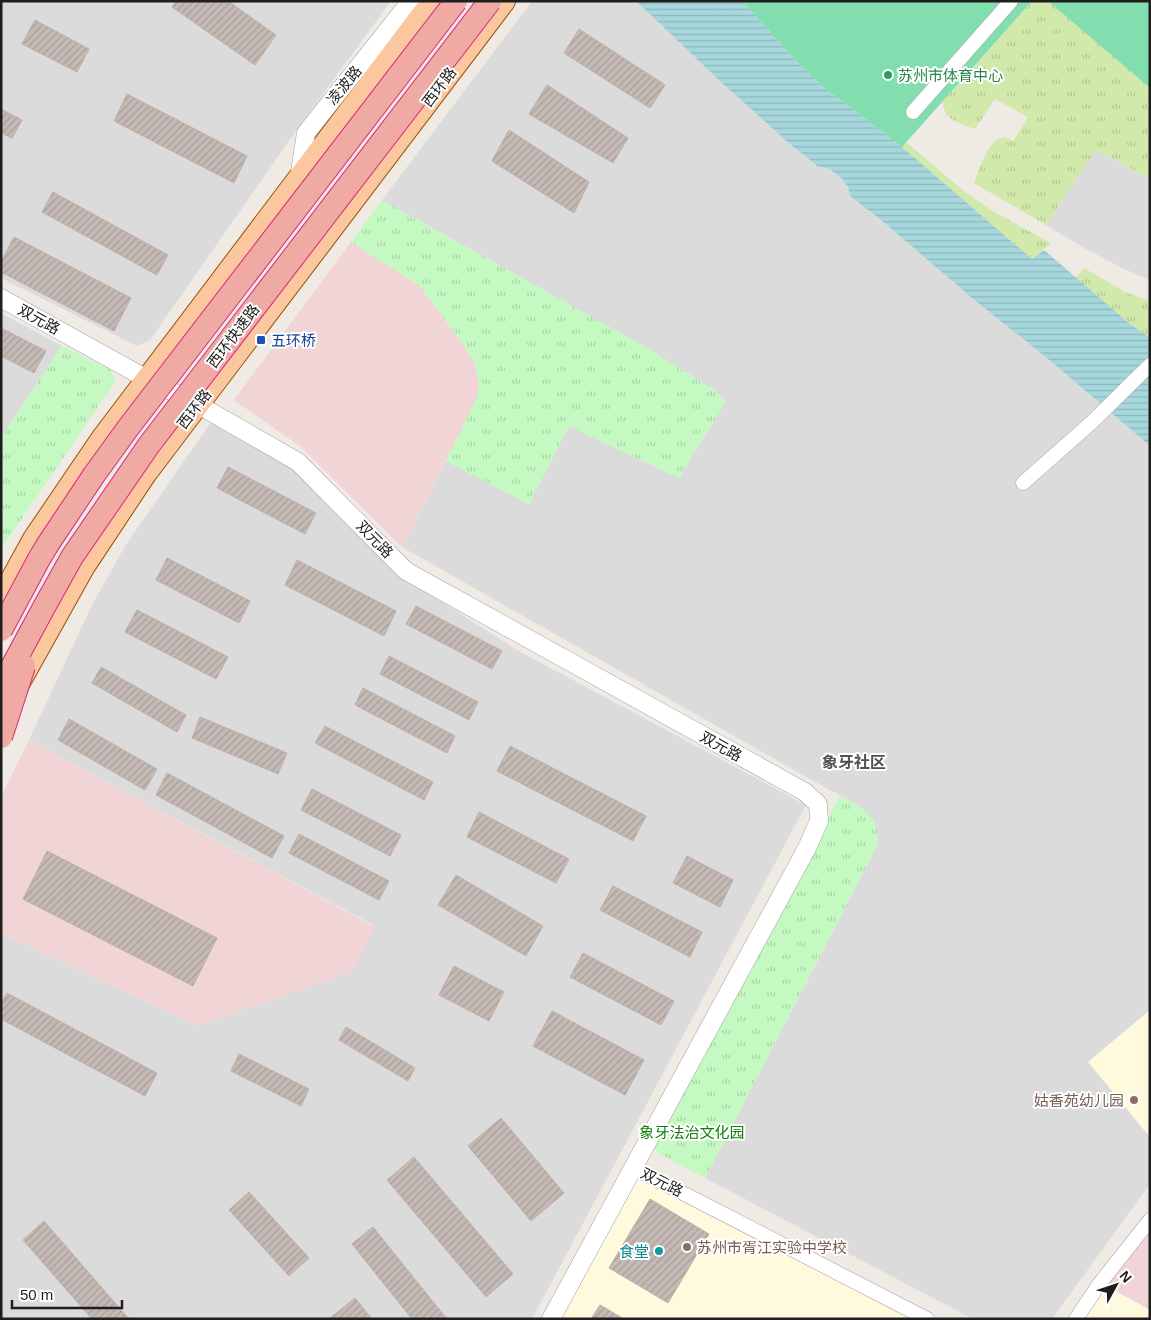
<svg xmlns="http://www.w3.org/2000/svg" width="1151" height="1320" font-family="Arial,'Noto Sans SC',sans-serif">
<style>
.residential{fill:#dcdbdb}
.commercial{fill:#f0d4d6}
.education{fill:#fffade}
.grass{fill:url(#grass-tufts)}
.park{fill:url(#park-tufts)}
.pitch{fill:#83deaf}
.water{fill:url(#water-rules)}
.building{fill:url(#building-hatch);stroke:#c1afa7}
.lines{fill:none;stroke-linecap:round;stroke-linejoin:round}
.minor-casing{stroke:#a2a2a2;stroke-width:15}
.tertiary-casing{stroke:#a2a2a2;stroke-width:19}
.primary-casing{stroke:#975201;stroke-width:24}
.minor{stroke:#fff;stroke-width:14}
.tertiary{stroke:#fff;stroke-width:18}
.primary{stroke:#fbc79e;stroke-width:22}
.trunk-bridge-casing{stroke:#d9267a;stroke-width:24;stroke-linecap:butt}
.trunk-bridge{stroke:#f0aaa4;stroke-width:22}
.leisure-dot{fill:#2e9e5b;stroke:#fff;stroke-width:2}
.transit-dot{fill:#1a4fb4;stroke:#fff;stroke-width:2}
.education-dot{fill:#8d6e63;stroke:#fff;stroke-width:2}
.culture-dot{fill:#0f9aa8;stroke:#fff;stroke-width:2}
.labels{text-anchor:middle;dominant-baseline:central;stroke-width:4;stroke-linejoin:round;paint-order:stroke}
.leisure-label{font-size:15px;fill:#27864d;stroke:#fff;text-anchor:start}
.street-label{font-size:15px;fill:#1e1e1e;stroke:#fff}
.transit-label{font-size:15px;fill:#164399;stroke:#fff;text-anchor:start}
.education-label{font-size:15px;fill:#785e54;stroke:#fff;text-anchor:end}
.park-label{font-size:15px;fill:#117c0c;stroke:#fff}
.culture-label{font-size:15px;fill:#0d838f;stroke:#fff;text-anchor:end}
.neighbourhood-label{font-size:16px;font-weight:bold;fill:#515151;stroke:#fff}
</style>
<defs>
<pattern id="grass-tufts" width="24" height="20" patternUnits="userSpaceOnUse" patternTransform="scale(1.25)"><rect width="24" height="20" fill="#d1e9ab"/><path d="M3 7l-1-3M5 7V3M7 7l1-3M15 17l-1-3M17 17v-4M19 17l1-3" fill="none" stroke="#b3c793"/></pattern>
<pattern id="park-tufts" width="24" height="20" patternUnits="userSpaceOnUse" patternTransform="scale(1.25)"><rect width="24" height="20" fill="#c4f9c2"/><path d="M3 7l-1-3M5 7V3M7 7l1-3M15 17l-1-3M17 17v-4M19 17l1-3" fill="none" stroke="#a8d5a6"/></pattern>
<pattern id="water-rules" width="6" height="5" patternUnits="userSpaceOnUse" patternTransform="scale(1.25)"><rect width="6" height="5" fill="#a5d7dc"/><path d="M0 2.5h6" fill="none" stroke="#8eb8bc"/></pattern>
<pattern id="building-hatch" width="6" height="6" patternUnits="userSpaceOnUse" patternTransform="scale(1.25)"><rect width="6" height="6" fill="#c4b9b4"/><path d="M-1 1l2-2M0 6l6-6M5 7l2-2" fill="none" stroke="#a89f9a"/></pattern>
</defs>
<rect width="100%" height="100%" fill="#efeae4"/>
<!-- residential -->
<path class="residential" d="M 1,1 L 391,1 L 293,135 L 150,340 L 137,346 L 1,278 Z
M 532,1 L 636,1 L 721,82 L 791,145 L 816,166 L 829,169 L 841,178 L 848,187 L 850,196 L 881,220 L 972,298 L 1053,363 L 1150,446 L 1150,1010 L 1088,1062 L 1150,1137 L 1150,1184 L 1052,1319 L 973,1319 L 705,1178 L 878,844 L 877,831 L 868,815 L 859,806 L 794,770 L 402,547 L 446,461 L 529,504 L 569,426 L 679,478 L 726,401 L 714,390 L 649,349 L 382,200 Z
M 1096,150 L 1150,179 L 1150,280 L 1124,269 L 1084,248 L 1046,225 Z
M 1,313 L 62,346 L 1,438 Z
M 216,415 L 290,463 L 415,585 L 517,650 L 806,805 L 532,1319 L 1,1319 L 1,933 L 198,1026 L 375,926 L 29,740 L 91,607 L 125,546 Z"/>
<!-- commercial -->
<path class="commercial" d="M 351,242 L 420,286 L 462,343 L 474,362 L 479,381 L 478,395 L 446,461 L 402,547 L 301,447 L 234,400 Z
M 29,740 L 375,927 L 352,972 L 198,1026 L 1,933 L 1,797 Z
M 1150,1227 L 1150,1310 L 1104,1285 Z"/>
<!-- education -->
<path class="education" d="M 1150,1010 L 1150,1137 L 1088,1062 Z
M 638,1176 L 909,1319 L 562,1319 Z
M 1104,1285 L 1150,1310 L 1150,1319 L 1082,1319 Z"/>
<!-- grass -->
<path class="grass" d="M 1032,1 L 1048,1 L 1150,88 L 1150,179 L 1096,150 L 1046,225 L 974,183 C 979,171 989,134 1006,138 C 1009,138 1011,140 1013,141 L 1028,117 L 995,99 L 975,129 C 960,123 943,121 943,101 Z
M 906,142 L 965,192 L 996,213 L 1051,243 L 1032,259 L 902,147 Z
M 1084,268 L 1127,293 L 1150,301 L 1150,336 L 1149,337 L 1130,324 L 1075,278 Z"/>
<!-- park -->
<path class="park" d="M 382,200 L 649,349 L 714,390 L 726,401 L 679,478 L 569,426 L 529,504 L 446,461 L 478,395 L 479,381 L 474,362 L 462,343 L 420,286 L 351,242 Z
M 62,346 L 112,371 L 115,382 L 1,549 L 1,438 Z
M 840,796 C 853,803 868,810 875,824 C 878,830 877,837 878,844 L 705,1178 L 658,1153 L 654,1148 L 651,1139 Z"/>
<!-- pitch -->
<path class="pitch" d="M 742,1 L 1032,1 L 902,147 L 823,87 L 798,63 Z
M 1048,1 L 1150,1 L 1150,88 Z"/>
<!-- water -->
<path class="water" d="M 636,1 L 742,1 L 798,63 L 823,87 L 902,147 L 1032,259 L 1044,250 L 1130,324 L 1149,337 L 1150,336 L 1150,446 L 1053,363 L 972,298 L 881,220 L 850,196 L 848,187 L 841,178 L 829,169 L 817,166 L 791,145 L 721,82 Z"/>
<!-- building -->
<path class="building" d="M 176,1 L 228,1 L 276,35 L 255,65 L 172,7 Z
M 35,20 L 89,49 L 77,72 L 22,44 Z
M 579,29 L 665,85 L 650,108 L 564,53 Z
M 547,85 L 628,138 L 613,163 L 529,114 Z
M 127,94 L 247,156 L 234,183 L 114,121 Z
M 1,109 L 22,120 L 12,138 L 1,133 Z
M 509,130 L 589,182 L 574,213 L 492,161 Z
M 53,192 L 168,255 L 157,275 L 42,212 Z
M 14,237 L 131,298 L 114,331 L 1,272 L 1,262 Z
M 1,328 L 46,351 L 34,373 L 1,356 Z
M 228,467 L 316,513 L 305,534 L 217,488 Z
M 167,558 L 250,601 L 239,623 L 156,580 Z
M 297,560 L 396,611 L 384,636 L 285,585 Z
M 416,606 L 502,651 L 492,669 L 406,624 Z
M 137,610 L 228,657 L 216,679 L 125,632 Z
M 389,656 L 478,702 L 469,720 L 380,674 Z
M 101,667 L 186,715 L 177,732 L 92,683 Z
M 363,688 L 455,736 L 447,753 L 355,705 Z
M 200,717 L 287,753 L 278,774 L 192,738 Z
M 69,719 L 157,769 L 145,790 L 58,740 Z
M 325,726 L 433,782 L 424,800 L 315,743 Z
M 510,746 L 646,816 L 633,841 L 497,771 Z
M 167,773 L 284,836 L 272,858 L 156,795 Z
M 312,789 L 401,835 L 390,856 L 301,810 Z
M 479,812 L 569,859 L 556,883 L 467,837 Z
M 299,834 L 389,881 L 379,900 L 289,853 Z
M 47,851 L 217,938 L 193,986 L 23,899 Z
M 687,856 L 733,880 L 720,907 L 673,883 Z
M 456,875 L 543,926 L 526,956 L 438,905 Z
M 613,886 L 702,932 L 690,957 L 600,910 Z
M 583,953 L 674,1001 L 661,1025 L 570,977 Z
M 454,966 L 504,992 L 489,1021 L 439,995 Z
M 7,993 L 157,1073 L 145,1096 L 1,1019 L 1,1004 Z
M 552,1011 L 644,1060 L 625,1095 L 533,1046 Z
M 346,1027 L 415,1068 L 408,1081 L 339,1040 Z
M 239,1054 L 309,1089 L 301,1106 L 231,1071 Z
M 501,1118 L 564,1193 L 531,1221 L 468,1146 Z
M 414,1157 L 513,1274 L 486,1297 L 387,1180 Z
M 249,1192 L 309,1258 L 289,1276 L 229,1210 Z
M 650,1199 L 709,1234 L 668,1303 L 609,1268 Z
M 44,1221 L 129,1319 L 92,1319 L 23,1240 Z
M 373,1227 L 447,1319 L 412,1319 L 352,1244 Z
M 355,1298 L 372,1319 L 329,1319 Z
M 600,1305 L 624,1319 L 591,1319 Z"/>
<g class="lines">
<defs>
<path id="minor" d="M 913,112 L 1011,1
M 1023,483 L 1091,423 L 1150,365
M 634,1168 L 927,1319
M 1076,1319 L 1100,1283 L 1150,1220"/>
<path id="tertiary" d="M 299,178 L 306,133 L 411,1
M 1,298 L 147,379 L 197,404 L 298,462 L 406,571 L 805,792 L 818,804 L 819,821 L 807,848 L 551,1319"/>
<path id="primary" d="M 1,599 L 34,539 L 102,439 L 433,1
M 17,686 L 84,566 L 145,474 L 504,1"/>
</defs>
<!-- minor casing -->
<use href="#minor" class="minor-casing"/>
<!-- tertiary casing -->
<use href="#tertiary" class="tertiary-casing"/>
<!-- primary casing -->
<use href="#primary" class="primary-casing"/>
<!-- minor -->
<use href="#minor" class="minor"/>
<!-- tertiary -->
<use href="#tertiary" class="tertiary"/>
<!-- primary -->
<use href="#primary" class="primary"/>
<defs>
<path id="trunk-bridge" d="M 1,630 L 39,559 L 48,544 L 94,475 L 128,428 L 456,1
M 1,687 L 43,609 L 72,557 L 149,445 L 490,1
M 1,737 L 24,666"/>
</defs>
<!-- trunk-bridge casing -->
<use href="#trunk-bridge" class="trunk-bridge-casing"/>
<!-- trunk-bridge -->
<use href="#trunk-bridge" class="trunk-bridge"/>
</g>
<!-- markers -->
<circle class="leisure-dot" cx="888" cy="75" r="5"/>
<rect class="transit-dot" x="256" y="335" width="10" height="10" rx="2.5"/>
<g class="education-dot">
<circle cx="1134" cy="1100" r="5"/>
<circle cx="687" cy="1247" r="5"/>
</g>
<circle class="culture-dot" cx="659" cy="1251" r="5"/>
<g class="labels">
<!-- leisure labels -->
<g class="leisure-label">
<text x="898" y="75">苏州市体育中心</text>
</g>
<!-- street labels -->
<g class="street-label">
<text transform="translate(344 85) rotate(-51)">凌波路</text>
<text transform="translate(439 87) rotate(-53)">西环路</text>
<text transform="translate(39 319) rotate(29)">双元路</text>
<text transform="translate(233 336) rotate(-53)">西环快速路</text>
<text transform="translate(194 409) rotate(-53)">西环路</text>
<text transform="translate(375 539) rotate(46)">双元路</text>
<text transform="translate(721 746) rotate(29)">双元路</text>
<text transform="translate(662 1182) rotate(27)">双元路</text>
</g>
<!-- transit labels -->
<g class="transit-label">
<text x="271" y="340">五环桥</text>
</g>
<!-- education labels -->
<g class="education-label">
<text x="1124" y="1100">姑香苑幼儿园</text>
<text x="697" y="1247" text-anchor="start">苏州市胥江实验中学校</text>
</g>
<!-- park labels -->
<g class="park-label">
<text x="692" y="1132">象牙法治文化园</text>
</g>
<!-- culture labels -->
<g class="culture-label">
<text x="649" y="1251">食堂</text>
</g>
<!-- neighbourhood labels -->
<g class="neighbourhood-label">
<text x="854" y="762">象牙社区</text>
</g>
</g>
<!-- border -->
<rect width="1151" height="1320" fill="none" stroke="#1e1e1e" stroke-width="5"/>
<!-- north arrow -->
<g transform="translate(1116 1285) rotate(50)" stroke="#ffffff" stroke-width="4" paint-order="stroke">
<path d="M0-4L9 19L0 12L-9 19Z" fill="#1e1e1e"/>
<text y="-8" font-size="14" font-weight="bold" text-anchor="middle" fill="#1e1e1e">N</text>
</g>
<!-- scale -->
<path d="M12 1300v8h110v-8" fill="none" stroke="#1e1e1e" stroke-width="2.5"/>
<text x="20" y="1300" font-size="15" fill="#1e1e1e" stroke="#ffffff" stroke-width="4" paint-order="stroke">50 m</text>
</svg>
